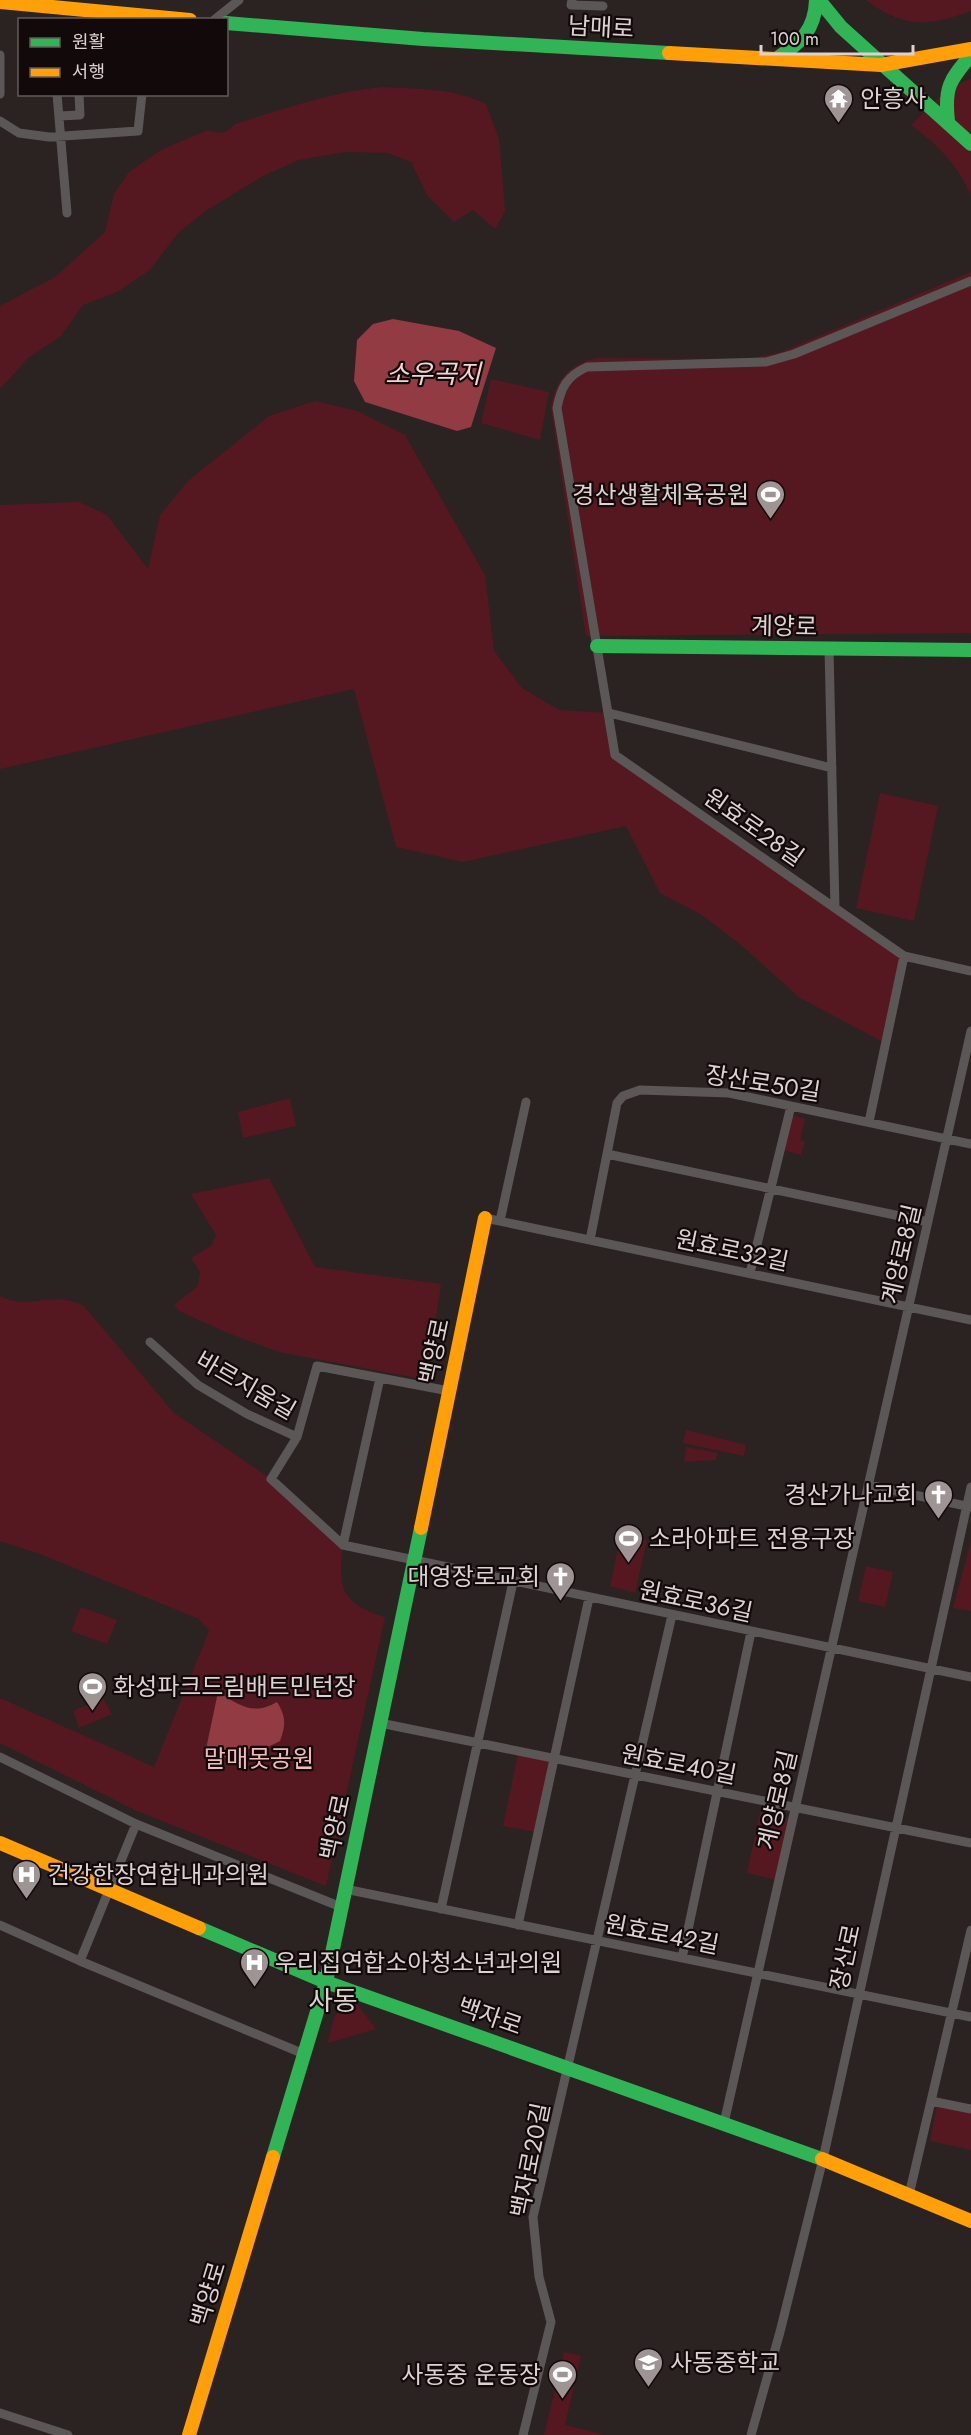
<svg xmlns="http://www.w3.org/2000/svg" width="971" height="2435" font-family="Jost,'Noto Sans KR',sans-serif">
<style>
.green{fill:#551820}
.water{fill:#923b42}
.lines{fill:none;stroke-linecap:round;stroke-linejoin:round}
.street{stroke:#5b5757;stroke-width:9}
.fast{stroke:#30b455;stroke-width:14}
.slow{stroke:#ff9f0a;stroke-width:14}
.labels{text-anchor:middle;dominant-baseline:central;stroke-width:4.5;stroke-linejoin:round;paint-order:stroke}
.street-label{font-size:24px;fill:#ddd1d1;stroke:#120a0a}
.poi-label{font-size:24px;fill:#ddd1d1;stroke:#120a0a;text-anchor:start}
.park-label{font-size:24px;fill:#f1bbbc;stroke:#120a0a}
.water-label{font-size:26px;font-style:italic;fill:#f1d5d5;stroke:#120a0a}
.quarter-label{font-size:27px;fill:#ddd1d1;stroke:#120a0a}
</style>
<rect width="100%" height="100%" fill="#2b2222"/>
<!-- green -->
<path class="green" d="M 866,0 L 971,0 L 971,11 C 928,27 903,28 866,0 Z
M 971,79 L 971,196 C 959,166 937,144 911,125 L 951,86 Z
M 382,87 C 418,89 453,88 486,104 L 499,139 L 505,211 L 495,229 L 473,210 L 454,222 L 427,195 L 411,162 L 388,153 L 346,152 L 299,160 L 263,176 L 207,210 L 178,233 L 150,270 L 117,292 L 83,305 L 61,336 L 28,358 L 0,389 L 0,306 L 55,277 L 105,232 L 114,194 L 129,172 L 161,150 L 208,130 C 220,135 227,133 235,124 C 284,109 331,92 382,87 Z
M 971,272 L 971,633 L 586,636 L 551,408 C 555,380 569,364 596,358 L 748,359 L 781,352 Z
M 491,379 L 549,392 L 540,440 L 481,423 Z
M 315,401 L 357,411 L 405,435 L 485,575 L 494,651 L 522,688 L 559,710 L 609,713 L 615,755 L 904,956 L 885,1043 L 800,998 L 740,944 L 702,915 L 660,893 L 626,826 L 463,862 L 396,847 L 354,689 L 0,769 L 0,505 L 79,502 L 107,515 L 148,569 L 160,515 L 188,481 L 269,416 Z
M 880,793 L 938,806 L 914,921 L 856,908 Z
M 290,1098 L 296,1126 L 243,1138 L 238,1112 Z
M 793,1115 L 805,1119 L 800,1140 L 805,1142 L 801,1155 L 784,1150 Z
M 269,1178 L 315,1267 L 441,1284 L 428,1371 L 417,1378 L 279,1352 L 230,1334 L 179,1311 L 174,1305 L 198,1286 L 200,1272 L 191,1258 L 211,1246 L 216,1235 L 191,1194 Z
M 0,1296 C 27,1311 54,1290 84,1306 L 174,1413 L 271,1479 L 343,1545 C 337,1589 342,1604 385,1617 L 326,1886 L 137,1811 L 0,1743 L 0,1698 L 154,1767 L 209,1631 L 199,1619 L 40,1554 L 0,1541 Z
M 686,1430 L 746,1445 L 744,1456 L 683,1443 Z
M 686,1447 L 718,1453 L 716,1460 L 684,1462 Z
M 621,1535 L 647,1540 L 635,1593 L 610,1586 Z
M 971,1541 L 971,1611 L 953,1608 Z
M 866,1566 L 893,1572 L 885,1607 L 858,1601 Z
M 81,1607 L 117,1620 L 107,1644 L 71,1631 Z
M 103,1698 L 112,1714 L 79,1728 L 73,1711 Z
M 518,1754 L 551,1760 L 537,1832 L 503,1826 Z
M 760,1812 L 790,1818 L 777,1880 L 747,1873 Z
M 357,2004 L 376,2029 L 328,2043 C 333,2021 332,2008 357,2004 Z
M 937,2105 L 971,2113 L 971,2150 L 930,2141 Z
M 564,2352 L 581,2356 L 565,2425 L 605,2435 L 544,2435 Z"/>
<!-- water -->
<path class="water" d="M 393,319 L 459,331 L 496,348 L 471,427 L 457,431 L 365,402 L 354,381 L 357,340 L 373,324 Z
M 218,1692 C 239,1705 253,1716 277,1702 C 286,1716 286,1725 280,1741 L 262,1750 L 236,1748 L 229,1759 L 206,1749 Z"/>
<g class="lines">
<!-- street -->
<path class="street" d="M 572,0 L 571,5 L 603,6
M 214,20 L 239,0
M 0,55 L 0,94
M 57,94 L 67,213
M 59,116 L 80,115 L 79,94
M 0,121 L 19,133 L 49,137 L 138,131 L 142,94
M 971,281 L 794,354 L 766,362 L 587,367 C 567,376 561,387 557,408 L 615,755 L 904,956 L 971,971
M 829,649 L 835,908
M 609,713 L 832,768
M 869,1122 L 904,956
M 607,1154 L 928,1222
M 485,1218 L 971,1320
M 500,1221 L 526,1102
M 590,1240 L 617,1103 L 623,1096 L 640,1090 L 729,1093 L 971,1144
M 750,1273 L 791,1106
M 150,1342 L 198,1385 L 247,1414 L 297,1437
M 449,1391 L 317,1366 L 297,1437 L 271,1479 L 343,1545 L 971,1677
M 868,1485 L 971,1507
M 343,1545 L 380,1378
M 380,1723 L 971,1843
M 0,1757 L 136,1824 L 341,1907
M 345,1889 L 971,2017
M 441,1909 L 513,1582
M 0,1925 L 80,1961 L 304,2054
M 518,1925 L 589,1598
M 682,1958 L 751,1632
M 80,1961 L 136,1824
M 931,2101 L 971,2109
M 724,2123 L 971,1031
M 909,2195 L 971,1930
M 0,2413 L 68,2435
M 523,2435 L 551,2322 L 539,2277 L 533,2217 L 672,1615
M 751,2435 L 780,2332 L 823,2159 L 971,1487"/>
<!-- fast -->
<path class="fast" d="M 819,0 L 841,27 L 971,144
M 226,23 L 423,39 L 669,53
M 776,59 C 800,43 815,31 816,0
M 948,121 C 944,87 950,80 971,55
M 597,646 L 971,650
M 199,1928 L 326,1982 L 822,2159
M 273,2157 L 326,1982 L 421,1528"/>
<!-- slow -->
<path class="slow" d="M 0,2 L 190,20
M 669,53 L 881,65 L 971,49
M 421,1528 L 485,1218
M 0,1843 L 199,1928
M 822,2159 L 971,2221
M 189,2435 L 273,2157"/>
</g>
<!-- icons -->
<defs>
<symbol id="temple-pin" viewBox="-11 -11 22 30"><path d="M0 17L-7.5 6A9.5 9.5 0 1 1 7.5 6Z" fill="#9f9494" stroke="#120a0a"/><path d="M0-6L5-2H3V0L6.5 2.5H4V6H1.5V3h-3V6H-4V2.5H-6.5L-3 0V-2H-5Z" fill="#fff"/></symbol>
<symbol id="stadium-pin" viewBox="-11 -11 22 30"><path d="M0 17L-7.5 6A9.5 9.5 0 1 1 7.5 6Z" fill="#9f9494" stroke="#120a0a"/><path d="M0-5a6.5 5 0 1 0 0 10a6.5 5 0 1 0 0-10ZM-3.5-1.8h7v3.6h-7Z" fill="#fff"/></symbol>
<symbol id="church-pin" viewBox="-11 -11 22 30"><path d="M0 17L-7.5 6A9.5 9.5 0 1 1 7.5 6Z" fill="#9f9494" stroke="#120a0a"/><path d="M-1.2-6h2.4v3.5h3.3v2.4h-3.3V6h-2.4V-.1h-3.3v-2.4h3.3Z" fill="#fff"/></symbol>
<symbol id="hospital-pin" viewBox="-11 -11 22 30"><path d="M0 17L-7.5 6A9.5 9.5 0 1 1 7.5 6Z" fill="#9f9494" stroke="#120a0a"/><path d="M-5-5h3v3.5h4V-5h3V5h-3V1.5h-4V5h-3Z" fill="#fff"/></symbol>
<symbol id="school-pin" viewBox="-11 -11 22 30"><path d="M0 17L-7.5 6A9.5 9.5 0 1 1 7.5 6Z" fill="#9f9494" stroke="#120a0a"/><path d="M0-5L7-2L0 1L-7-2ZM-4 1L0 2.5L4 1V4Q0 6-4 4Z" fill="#fff"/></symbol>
</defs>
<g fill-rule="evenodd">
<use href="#temple-pin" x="822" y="82" width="33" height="45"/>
<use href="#stadium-pin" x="754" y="478" width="33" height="45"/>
<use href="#church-pin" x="922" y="1478" width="33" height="45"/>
<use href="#stadium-pin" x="612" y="1522" width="33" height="45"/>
<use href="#church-pin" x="544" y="1560" width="33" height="45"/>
<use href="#stadium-pin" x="76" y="1670" width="33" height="45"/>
<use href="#hospital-pin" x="10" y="1858" width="33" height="45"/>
<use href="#hospital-pin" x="238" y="1946" width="33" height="45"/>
<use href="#school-pin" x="632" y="2346" width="33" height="45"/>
<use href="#stadium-pin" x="546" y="2358" width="33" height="45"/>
</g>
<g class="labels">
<!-- street labels -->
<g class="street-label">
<text transform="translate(601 27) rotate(3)">남매로</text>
<text transform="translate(784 626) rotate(1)">계양로</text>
<text transform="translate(754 827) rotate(35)">원효로28길</text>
<text transform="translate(763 1083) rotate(9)">장산로50길</text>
<text transform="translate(732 1250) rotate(12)">원효로32길</text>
<text transform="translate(901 1254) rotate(-77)">계양로8길</text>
<text transform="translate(434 1351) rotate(-78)">백양로</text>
<text transform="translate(246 1385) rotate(30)">바르지움길</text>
<text transform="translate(696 1601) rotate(12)">원효로36길</text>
<text transform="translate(679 1764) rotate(11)">원효로40길</text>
<text transform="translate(777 1800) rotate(-77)">계양로8길</text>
<text transform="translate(335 1827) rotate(-78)">백양로</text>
<text transform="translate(662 1934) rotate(11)">원효로42길</text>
<text transform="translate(845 1957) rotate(-78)">장산로</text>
<text transform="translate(490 2016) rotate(19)">백자로</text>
<text transform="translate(530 2160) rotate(-79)">백자로20길</text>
<text transform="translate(208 2294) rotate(-73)">백양로</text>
</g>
<!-- poi labels -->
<g class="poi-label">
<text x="860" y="98">안흥사</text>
<text x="749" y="494" text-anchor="end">경산생활체육공원</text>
<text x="917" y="1494" text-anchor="end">경산가나교회</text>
<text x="649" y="1538">소라아파트 전용구장</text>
<text x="540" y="1576" text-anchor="end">대영장로교회</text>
<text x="113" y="1686">화성파크드림배트민턴장</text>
<text x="48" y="1874">건강한장연합내과의원</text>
<text x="275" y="1962">우리집연합소아청소년과의원</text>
<text x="670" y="2362">사동중학교</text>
<text x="541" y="2374" text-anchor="end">사동중 운동장</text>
</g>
<!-- park labels -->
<g class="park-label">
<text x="259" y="1758">말매못공원</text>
</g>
<!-- water labels -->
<g class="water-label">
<text x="433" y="374">소우곡지</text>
</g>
<!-- quarter labels -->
<g class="quarter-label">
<text x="333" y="2000">사동</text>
</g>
</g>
<!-- legend -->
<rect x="18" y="18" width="210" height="78" fill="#120a0a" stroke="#635a5a" stroke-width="1.5"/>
<rect x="30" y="38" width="30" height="9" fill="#30b455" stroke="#635a5a" stroke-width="1.5"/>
<text x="72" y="48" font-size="18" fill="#ddd1d1">원활</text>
<rect x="30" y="68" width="30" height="9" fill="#ff9f0a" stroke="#635a5a" stroke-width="1.5"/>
<text x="72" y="78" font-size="18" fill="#ddd1d1">서행</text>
<!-- scale -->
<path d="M761 45v9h152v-9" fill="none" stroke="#ddd1d1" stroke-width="3"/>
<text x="770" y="45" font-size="18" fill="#ddd1d1" stroke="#120a0a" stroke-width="4.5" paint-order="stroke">100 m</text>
</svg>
